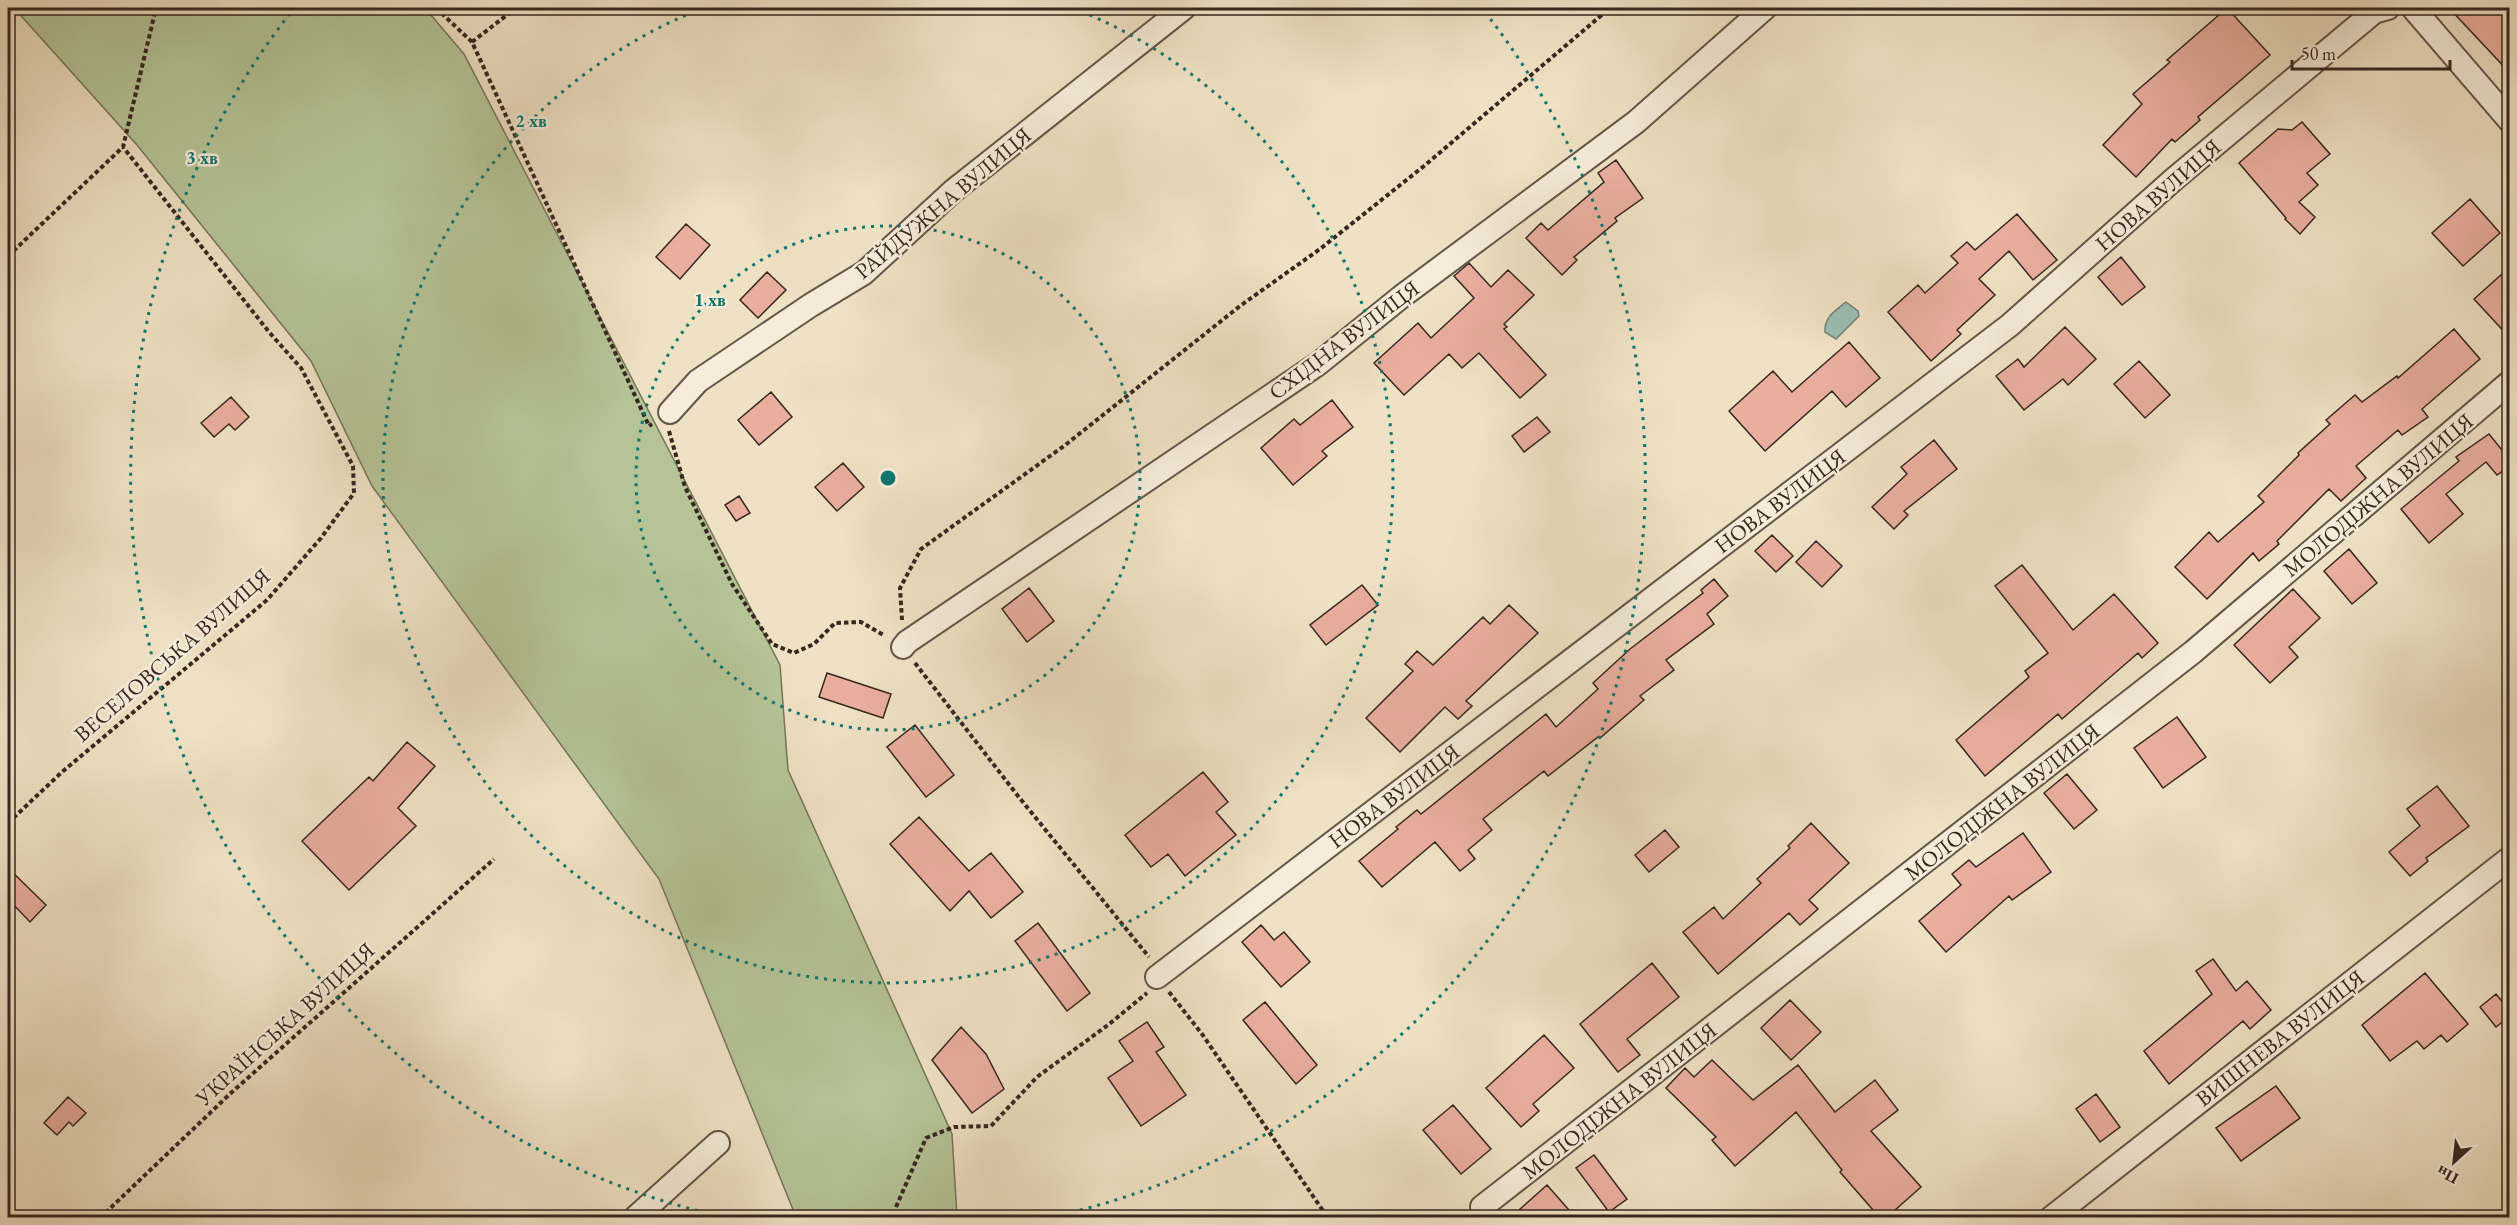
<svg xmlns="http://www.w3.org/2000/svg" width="2517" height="1225" font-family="'EB Garamond',serif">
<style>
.green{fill:#b5c497;stroke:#76765b;stroke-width:1.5}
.water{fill:#9abeb1;stroke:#728277;stroke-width:1.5}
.building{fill:#eaae9f;stroke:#36271f;stroke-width:1.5}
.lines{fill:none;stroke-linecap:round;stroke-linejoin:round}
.minor-casing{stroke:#645648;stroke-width:26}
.path{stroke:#36271f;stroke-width:4;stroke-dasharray:4.5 3;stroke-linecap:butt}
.minor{stroke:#f5ecd9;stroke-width:22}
.ring{fill:none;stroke:#0f766e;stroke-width:3;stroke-dasharray:3 6}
.labels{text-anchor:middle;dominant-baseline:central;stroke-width:5;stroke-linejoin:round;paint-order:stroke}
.street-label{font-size:22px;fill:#36271f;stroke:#f5ecd9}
.centre{fill:#0f766e;stroke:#f5ecd9;stroke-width:3}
.ring-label{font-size:18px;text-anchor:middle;font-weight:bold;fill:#0f766e;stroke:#f5ecd9;stroke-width:5;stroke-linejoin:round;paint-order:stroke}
</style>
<rect width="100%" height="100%" fill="#efe1c4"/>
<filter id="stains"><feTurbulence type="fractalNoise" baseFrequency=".00333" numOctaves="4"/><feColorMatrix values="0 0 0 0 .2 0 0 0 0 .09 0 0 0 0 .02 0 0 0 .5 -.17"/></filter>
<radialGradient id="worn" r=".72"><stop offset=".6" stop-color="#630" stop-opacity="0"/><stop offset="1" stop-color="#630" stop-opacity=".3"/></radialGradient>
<!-- green -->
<path class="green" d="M 14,8 L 425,8 L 464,54 L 780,665 L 788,770 L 952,1134 L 957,1217 L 796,1217 L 659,879 L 372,486 L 311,361 L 137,145 Z"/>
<!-- water -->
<path class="water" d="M 1846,302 L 1858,311 L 1859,316 L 1836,339 L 1825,332 C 1824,317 1835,311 1846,302 Z"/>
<!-- building -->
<path class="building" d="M 2227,8 L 2270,55 L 2198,117 L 2200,120 L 2175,142 L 2172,139 L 2136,177 L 2103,145 L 2142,104 L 2133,94 L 2170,62 L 2167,60 Z
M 2449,8 L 2510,8 L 2510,73 Z
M 2302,122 L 2330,154 L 2307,173 L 2318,185 L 2299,202 L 2315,217 L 2300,234 L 2285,219 L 2286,218 L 2239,163 L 2278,129 L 2292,130 Z
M 1616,160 L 1643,198 L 1615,218 L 1617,221 L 1574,257 L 1577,260 L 1562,275 L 1526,238 L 1541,223 L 1548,230 L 1604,182 L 1598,173 Z
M 2470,199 L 2500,233 L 2463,266 L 2432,233 Z
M 2017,214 L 2057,260 L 2033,280 L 2009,251 L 1979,279 L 1995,295 L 1957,330 L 1961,334 L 1931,361 L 1888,312 L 1918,285 L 1925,293 L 1958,263 L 1951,256 L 1967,242 L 1975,250 Z
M 686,224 L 710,245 L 680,279 L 656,257 Z
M 2121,257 L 2145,287 L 2122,305 L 2098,277 Z
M 1469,263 L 1491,287 L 1508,270 L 1534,295 L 1504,324 L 1507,327 L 1504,329 L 1546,375 L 1520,398 L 1479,353 L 1462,368 L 1449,354 L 1404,395 L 1374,363 L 1418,323 L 1431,338 L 1474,298 L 1454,276 Z
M 2510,267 L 2510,338 L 2474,299 Z
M 767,272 L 786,290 L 758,318 L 740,300 Z
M 2065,327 L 2096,359 L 2068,385 L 2063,379 L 2024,410 L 1996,376 L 2018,359 L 2024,367 Z
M 2454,329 L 2480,359 L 2422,409 L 2428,417 L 2402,435 L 2398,430 L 2356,466 L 2366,478 L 2341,501 L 2329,489 L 2277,541 L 2279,544 L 2259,561 L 2253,553 L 2207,599 L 2175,567 L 2209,532 L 2218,542 L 2264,502 L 2258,496 L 2299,455 L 2298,453 L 2330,424 L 2326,420 L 2355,395 L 2362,402 L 2397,376 L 2398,378 Z
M 1849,342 L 1880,378 L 1846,407 L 1832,391 L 1765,451 L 1729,411 L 1773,371 L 1792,392 Z
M 2139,361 L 2170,395 L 2145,418 L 2114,384 Z
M 771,392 L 792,417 L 759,445 L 738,420 Z
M 231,397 L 249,417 L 235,430 L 229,424 L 214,437 L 201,423 Z
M 1332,400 L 1353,427 L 1322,451 L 1327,456 L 1293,485 L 1261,448 L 1294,419 L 1300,425 Z
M 1537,417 L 1550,432 L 1524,452 L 1512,436 Z
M 2489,434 L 2510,460 L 2510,466 L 2497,475 L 2486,462 L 2446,494 L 2463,514 L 2429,543 L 2401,509 L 2459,461 L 2456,457 Z
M 1934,440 L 1957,469 L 1904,511 L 1908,515 L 1894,529 L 1872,507 L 1907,474 L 1901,467 Z
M 843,463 L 864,487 L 837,511 L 815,487 Z
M 739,496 L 750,513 L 736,521 L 725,505 Z
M 1772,535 L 1793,556 L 1776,572 L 1755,551 Z
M 1816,541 L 1842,566 L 1822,587 L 1796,562 Z
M 2349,549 L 2377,583 L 2352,604 L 2324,571 Z
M 2022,565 L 2073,630 L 2114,594 L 2158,643 L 2142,658 L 2138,653 L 2062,719 L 2058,714 L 1985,776 L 1956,740 L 2029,677 L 2025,671 L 2048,653 L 1995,586 Z
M 1714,579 L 1728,596 L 1707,614 L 1714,624 L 1666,660 L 1674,670 L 1640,696 L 1644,700 L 1600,738 L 1598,737 L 1548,776 L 1544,771 L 1483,819 L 1492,830 L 1468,850 L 1475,859 L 1460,871 L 1435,842 L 1382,887 L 1359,861 L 1398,829 L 1396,827 L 1417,810 L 1421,814 L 1546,714 L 1556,727 L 1598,689 L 1593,683 L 1630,649 L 1703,593 L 1701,590 Z
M 1362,585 L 1378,605 L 1326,645 L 1310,625 Z
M 1029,588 L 1054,621 L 1027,642 L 1002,609 Z
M 2293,589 L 2320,618 L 2289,647 L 2298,657 L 2270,683 L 2234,645 Z
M 1509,605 L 1538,633 L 1466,701 L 1472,706 L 1458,719 L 1445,707 L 1400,752 L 1366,718 L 1413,671 L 1405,664 L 1417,651 L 1433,665 L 1483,617 L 1490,624 Z
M 827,673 L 891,694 L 883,718 L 819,697 Z
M 2177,717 L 2206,757 L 2163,788 L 2134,748 Z
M 915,725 L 954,775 L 926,797 L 887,747 Z
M 407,742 L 435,766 L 398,808 L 416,826 L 349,890 L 302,841 L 369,777 L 373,781 Z
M 1203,772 L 1228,802 L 1216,812 L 1236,835 L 1185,876 L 1168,854 L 1151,867 L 1125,835 Z
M 2067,774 L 2097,810 L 2074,829 L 2044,793 Z
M 2437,786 L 2469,826 L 2426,858 L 2428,861 L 2410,876 L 2389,852 L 2420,826 L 2407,809 Z
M 919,817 L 969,871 L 991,853 L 1023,892 L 991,918 L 969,891 L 950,911 L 890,844 Z
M 1811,823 L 1849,863 L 1809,900 L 1818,909 L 1800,925 L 1789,913 L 1718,974 L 1683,932 L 1714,907 L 1723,919 L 1761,883 L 1757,879 L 1790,848 L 1788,846 Z
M 1665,830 L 1679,847 L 1649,872 L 1635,855 Z
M 2023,833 L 2051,872 L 2012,900 L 2009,896 L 1946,952 L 1919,921 L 1961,885 L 1952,874 L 1969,860 L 1976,867 Z
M 8,868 L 46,905 L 30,922 L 8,899 Z
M 1038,923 L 1090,993 L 1067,1011 L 1015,941 Z
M 1261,925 L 1274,940 L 1284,932 L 1310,962 L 1281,987 L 1242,942 Z
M 2213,959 L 2236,991 L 2247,981 L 2271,1010 L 2250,1029 L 2243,1021 L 2169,1084 L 2144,1051 L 2212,994 L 2196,971 Z
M 1652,963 L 1679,997 L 1627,1039 L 1640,1055 L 1618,1072 L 1580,1024 Z
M 2425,973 L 2468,1024 L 2447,1042 L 2441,1035 L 2424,1049 L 2417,1041 L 2390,1061 L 2362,1025 Z
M 2496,994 L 2510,1011 L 2510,1016 L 2496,1027 L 2480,1007 Z
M 1790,1000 L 1821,1032 L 1791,1060 L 1761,1028 Z
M 1265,1002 L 1317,1065 L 1296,1084 L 1243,1020 Z
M 1147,1022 L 1164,1047 L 1156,1052 L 1186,1095 L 1141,1126 L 1108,1078 L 1133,1061 L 1119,1041 Z
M 961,1027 L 986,1054 L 1004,1089 L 972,1113 L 932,1060 Z
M 1544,1035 L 1574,1068 L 1533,1104 L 1539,1111 L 1521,1127 L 1486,1088 Z
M 1712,1060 L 1753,1100 L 1798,1065 L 1835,1112 L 1875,1080 L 1898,1110 L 1871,1131 L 1921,1187 L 1886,1218 L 1880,1218 L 1840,1172 L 1842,1170 L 1796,1112 L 1735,1166 L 1712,1140 L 1716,1137 L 1666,1088 L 1685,1068 L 1694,1077 Z
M 2276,1086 L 2300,1118 L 2241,1161 L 2216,1128 Z
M 2096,1094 L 2120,1127 L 2100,1142 L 2076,1109 Z
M 68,1097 L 86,1113 L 73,1126 L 69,1122 L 57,1135 L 44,1123 Z
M 1453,1105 L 1491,1149 L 1461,1174 L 1423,1130 Z
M 1594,1155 L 1627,1199 L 1609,1212 L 1576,1168 Z
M 1547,1185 L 1576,1218 L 1510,1218 Z"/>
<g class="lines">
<defs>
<path id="minor" d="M 2413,8 L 2510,121
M 670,412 L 698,381 L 811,305 L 864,273 L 953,191 L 1184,8
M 903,647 L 907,642 L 1318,364 L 1401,297 L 1636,122 L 1765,8
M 1157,977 L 2010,325 L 2173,180 L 2374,12 L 2388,8
M 1482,1207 L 2193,652 L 2510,382
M 635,1218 L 718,1143
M 2051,1218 L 2510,858"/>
</defs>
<!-- minor casing -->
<use href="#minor" class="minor-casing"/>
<!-- path -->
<path class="path" d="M 436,8 L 472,42 L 649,426 L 652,424
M 472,42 L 516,8
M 8,256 L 123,147 L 156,8
M 669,431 L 685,487 L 732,584 L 772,644 L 794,653 L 814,644 L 835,623 L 861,622 L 885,636
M 902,620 L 900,588 L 921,549 L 1064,446 L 1240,306 L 1320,249 L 1424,166 L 1610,8
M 915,663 L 1018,796 L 1149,957
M 8,823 L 62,772 L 267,600 L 321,538 L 354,493 L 353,466 L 301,368 L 269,332 L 123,147
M 1169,992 L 1202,1034 L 1328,1218
M 896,1207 L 926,1138 L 954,1127 L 991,1126 L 1037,1077 L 1108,1025 L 1147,993
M 100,1218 L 232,1092 L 494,859"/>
<!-- minor -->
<use href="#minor" class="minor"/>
</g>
<!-- distance rings -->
<g class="ring">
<circle cx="888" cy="478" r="252"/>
<path d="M1073 8A505 505 0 1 1 703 8"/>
<path d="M724 1217A757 757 0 0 1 291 12M1485 12A757 757 0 0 1 1052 1217"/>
</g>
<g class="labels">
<!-- street labels -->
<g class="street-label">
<text transform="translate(2158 195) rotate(-41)">НОВА ВУЛИЦЯ</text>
<text transform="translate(943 203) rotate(-40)">РАЙДУЖНА ВУЛИЦЯ</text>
<text transform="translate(1344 340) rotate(-37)">СХІДНА ВУЛИЦЯ</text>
<text transform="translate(2378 495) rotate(-40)">МОЛОДІЖНА ВУЛИЦЯ</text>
<text transform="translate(1780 501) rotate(-37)">НОВА ВУЛИЦЯ</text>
<text transform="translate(172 655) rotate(-41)">ВЕСЕЛОВСЬКА ВУЛИЦЯ</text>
<text transform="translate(1394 796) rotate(-37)">НОВА ВУЛИЦЯ</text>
<text transform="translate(2002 802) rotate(-38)">МОЛОДІЖНА ВУЛИЦЯ</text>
<text transform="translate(285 1024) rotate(-42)">УКРАЇНСЬКА ВУЛИЦЯ</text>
<text transform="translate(2280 1038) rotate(-38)">ВИШНЕВА ВУЛИЦЯ</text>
<text transform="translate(1619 1101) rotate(-38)">МОЛОДІЖНА ВУЛИЦЯ</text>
</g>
</g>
<circle cx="888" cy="478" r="9" class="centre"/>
<g class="ring-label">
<text x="531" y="127">2 хв</text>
<text x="202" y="164">3 хв</text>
<text x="710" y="306">1 хв</text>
</g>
<!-- margin -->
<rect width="2517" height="1225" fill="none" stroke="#efe1c4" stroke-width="30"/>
<rect x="9" y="9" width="2499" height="1207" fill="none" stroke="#36271f" stroke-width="3"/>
<rect x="15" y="15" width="2487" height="1195" fill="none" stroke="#36271f" stroke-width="1.5"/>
<!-- north arrow -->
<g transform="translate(2454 1162) rotate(207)" stroke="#f5ecd9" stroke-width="4.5" paint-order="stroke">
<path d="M0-4.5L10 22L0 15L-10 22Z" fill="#36271f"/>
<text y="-9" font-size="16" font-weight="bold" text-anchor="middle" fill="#36271f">Пн</text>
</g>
<!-- scale -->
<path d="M2292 60v9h158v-9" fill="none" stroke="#36271f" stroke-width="3"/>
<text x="2301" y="60" font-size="18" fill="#36271f" stroke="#f5ecd9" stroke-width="4.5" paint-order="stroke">50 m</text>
<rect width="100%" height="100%" filter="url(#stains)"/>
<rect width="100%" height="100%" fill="url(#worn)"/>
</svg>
